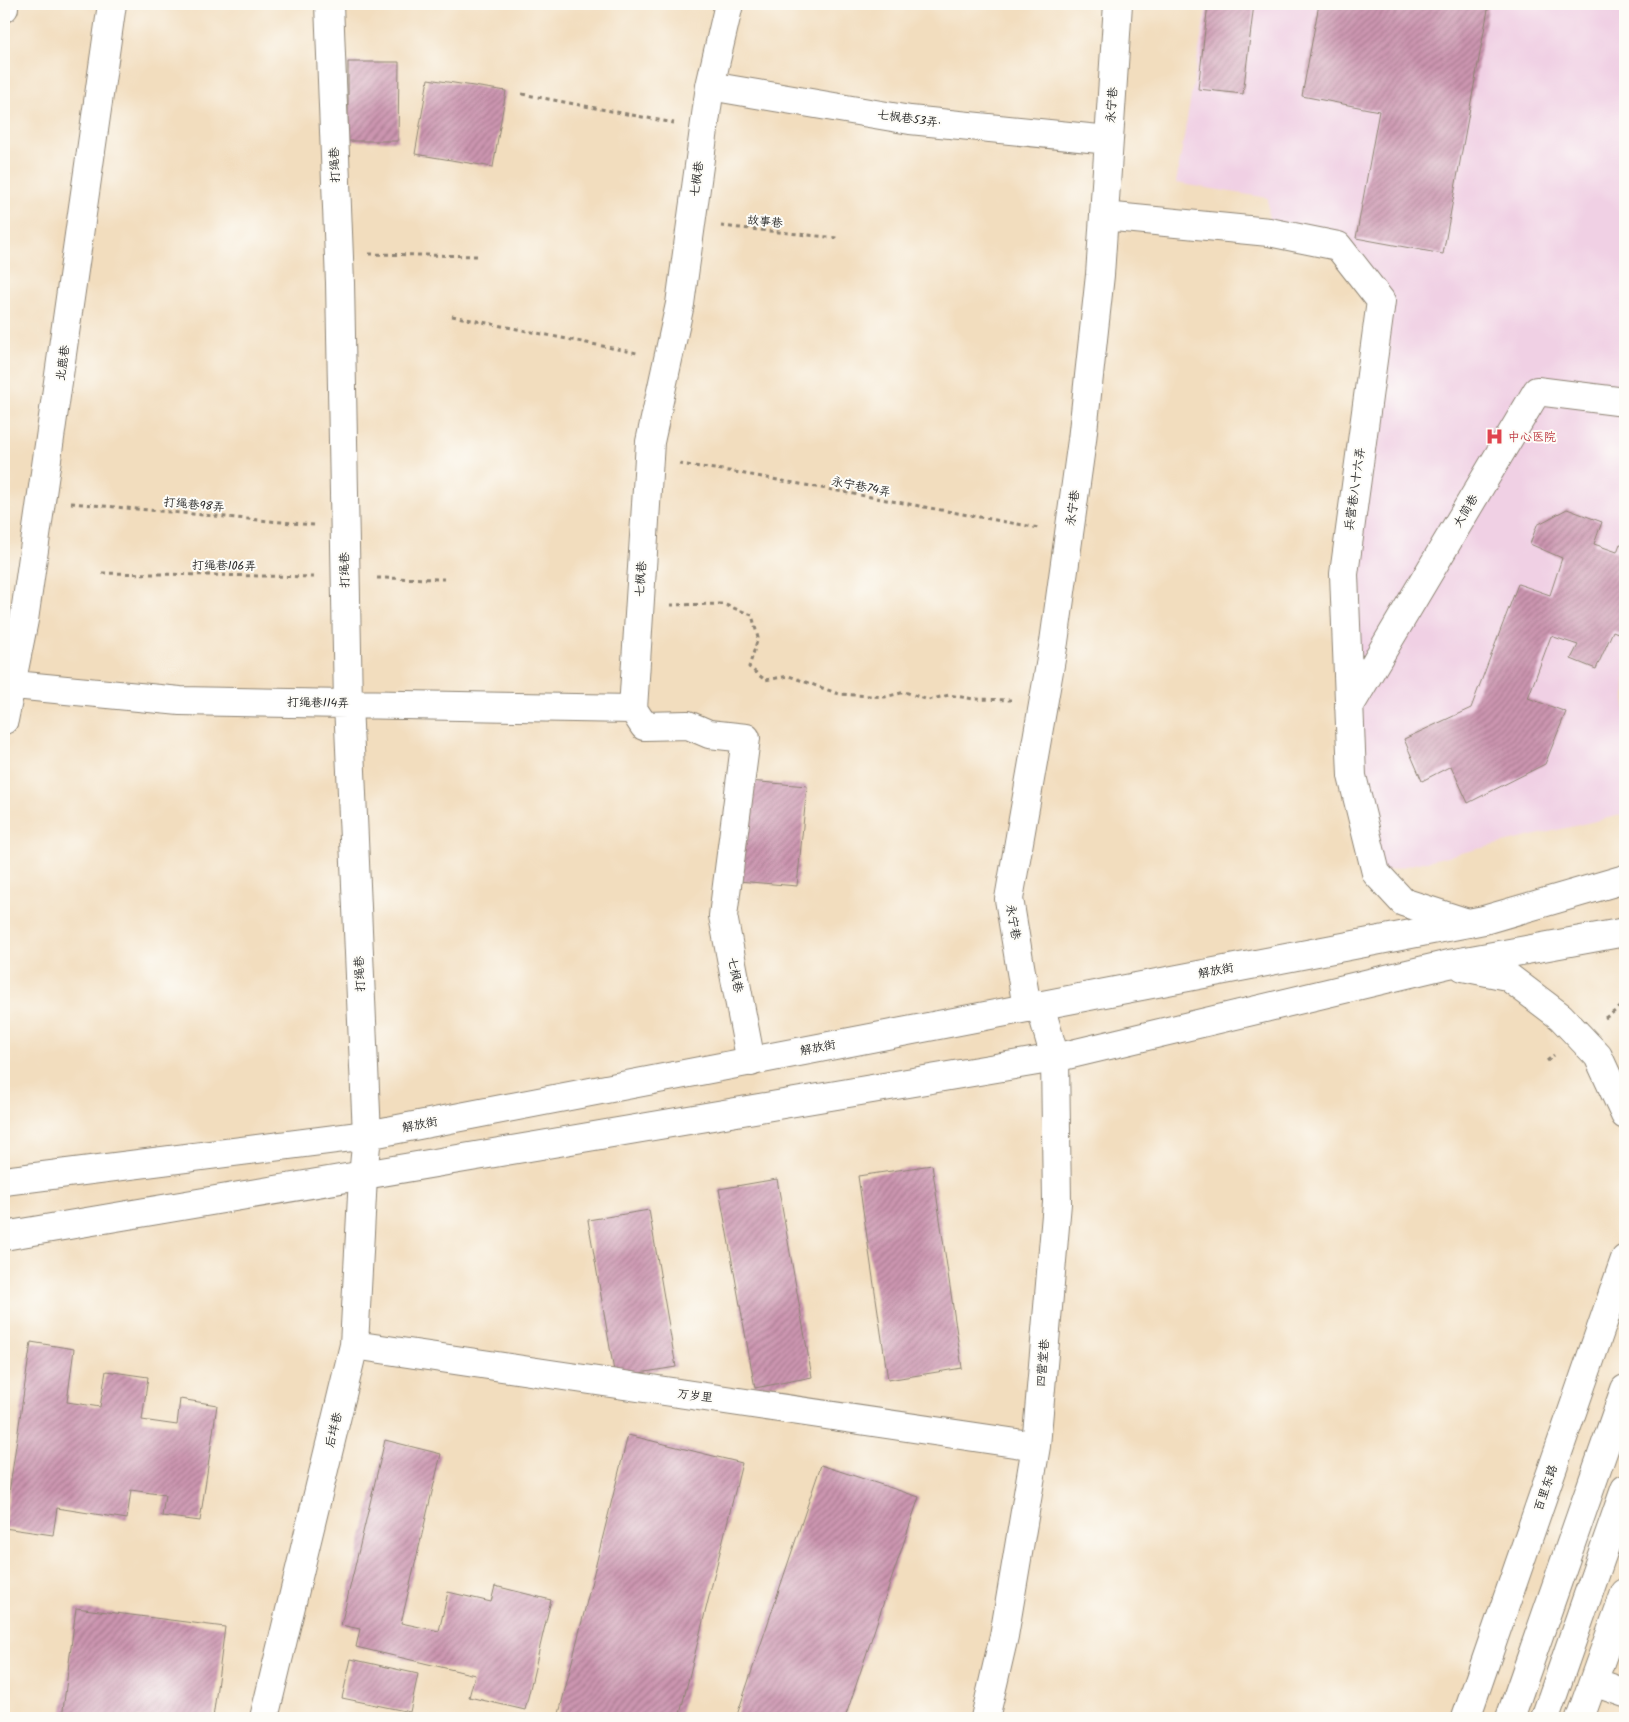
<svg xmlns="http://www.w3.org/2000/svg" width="1629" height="1722" font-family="Kalam,'LXGW WenKai TC',sans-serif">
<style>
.built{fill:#f0d0e4}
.building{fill:url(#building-hatch)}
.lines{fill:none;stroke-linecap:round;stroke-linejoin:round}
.minor-casing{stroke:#8e8474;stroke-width:30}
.major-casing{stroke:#8e8474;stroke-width:30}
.path{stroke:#8e8474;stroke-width:3;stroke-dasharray:4 4;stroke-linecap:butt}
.minor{stroke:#fff;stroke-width:28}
.major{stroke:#fff;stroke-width:28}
.labels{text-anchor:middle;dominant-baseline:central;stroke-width:4;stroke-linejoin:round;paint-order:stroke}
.street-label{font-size:12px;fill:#2b2b2b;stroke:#fdfcf7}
.health-label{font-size:12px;fill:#be3a42;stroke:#fdfcf7;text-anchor:start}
</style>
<defs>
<pattern id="building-hatch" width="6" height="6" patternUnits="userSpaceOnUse" patternTransform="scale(1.25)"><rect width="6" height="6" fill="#cc95b0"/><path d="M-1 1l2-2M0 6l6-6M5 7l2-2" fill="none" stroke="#a67a8f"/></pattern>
</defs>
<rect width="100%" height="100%" fill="#fdfcf7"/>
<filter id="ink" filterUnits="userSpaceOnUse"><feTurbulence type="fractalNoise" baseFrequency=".02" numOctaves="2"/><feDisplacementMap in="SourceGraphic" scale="10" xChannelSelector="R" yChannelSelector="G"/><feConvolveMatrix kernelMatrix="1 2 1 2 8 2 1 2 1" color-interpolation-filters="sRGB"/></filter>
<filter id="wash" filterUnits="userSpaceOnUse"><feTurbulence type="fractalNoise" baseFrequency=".0096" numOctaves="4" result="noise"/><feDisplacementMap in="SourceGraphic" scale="20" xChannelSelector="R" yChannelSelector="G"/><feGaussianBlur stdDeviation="1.12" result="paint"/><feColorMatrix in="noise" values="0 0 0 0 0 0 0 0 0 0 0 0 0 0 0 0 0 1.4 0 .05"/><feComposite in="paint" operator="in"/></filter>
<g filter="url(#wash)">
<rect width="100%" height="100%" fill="#f2ddbe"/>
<!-- built -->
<path class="built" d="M 1207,4 L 1625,4 L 1625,814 L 1376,873 L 1344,574 L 1381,301 L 1338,246 L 1269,232 L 1268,198 L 1176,183 Z"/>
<g id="blocks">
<!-- building -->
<path class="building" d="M 1208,4 L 1254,4 L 1243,94 L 1198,89 Z
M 1319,4 L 1489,4 L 1443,254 L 1356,238 L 1379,111 L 1302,96 Z
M 348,62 L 399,62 L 398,141 L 348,141 Z
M 428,79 L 506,91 L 493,167 L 415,154 Z
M 1567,509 L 1602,522 L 1594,544 L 1617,552 L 1620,544 L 1625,545 L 1625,636 L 1613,631 L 1596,669 L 1571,659 L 1578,645 L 1551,636 L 1528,698 L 1566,712 L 1545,764 L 1468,803 L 1451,766 L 1422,781 L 1404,739 L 1471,708 L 1518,584 L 1550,595 L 1562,558 L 1530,544 L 1537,525 Z
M 749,781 L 807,786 L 797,886 L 738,881 Z
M 932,1165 L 962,1368 L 888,1380 L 858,1176 Z
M 777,1179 L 812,1377 L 755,1388 L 719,1189 Z
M 649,1210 L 676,1367 L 615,1377 L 588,1220 Z
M 31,1342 L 74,1349 L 67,1402 L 100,1407 L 106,1371 L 148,1377 L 142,1420 L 177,1425 L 180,1399 L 217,1405 L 200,1521 L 162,1516 L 165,1495 L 131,1490 L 127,1519 L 57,1508 L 53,1535 L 4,1528 Z
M 628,1435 L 742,1463 L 679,1718 L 558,1718 Z
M 385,1440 L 441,1454 L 401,1623 L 439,1631 L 448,1592 L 491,1602 L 495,1586 L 551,1600 L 525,1710 L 469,1697 L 475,1675 L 356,1647 L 360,1629 L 341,1625 Z
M 821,1465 L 919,1497 L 845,1718 L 736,1718 Z
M 76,1608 L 225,1627 L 213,1718 L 62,1718 Z
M 351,1659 L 418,1674 L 410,1712 L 342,1698 Z"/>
</g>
</g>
<g filter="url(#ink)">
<use href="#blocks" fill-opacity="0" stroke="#8e8474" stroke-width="1"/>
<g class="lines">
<defs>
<path id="minor" d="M 729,4 L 710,86 L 680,304 L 650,442 L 633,709 L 644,726 L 688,725 L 709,734 L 746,738 L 723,916 L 751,1062
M 4,8 L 4,4
M 710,86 L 910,120 L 1109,140
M 1104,216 L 1269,232 L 1338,246 L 1381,301 L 1344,574 L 1352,776 L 1376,873 L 1403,902 L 1468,923
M 4,684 L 180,701 L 633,709
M 1349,707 L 1537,391 L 1625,402
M 4,720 L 24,620 L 112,4
M 1027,1008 L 1009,899 L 1054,642 L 1082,440 L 1100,275 L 1118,4
M 354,1345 L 1036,1446
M 1594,1682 L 1625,1693
M 264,1718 L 354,1345 L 363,1177 L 367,1135 L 348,703 L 340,283 L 329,4
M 985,1718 L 1004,1636 L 1036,1446 L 1057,1203 L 1055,1058 L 1040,1005
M 1510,1718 L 1625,1389
M 1545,1718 L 1625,1489"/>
<path id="major" d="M 1463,967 L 1507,976 L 1561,1017 L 1598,1056 L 1625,1115
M 4,1181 L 367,1135 L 1484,920 L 1625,879
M 4,1236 L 1055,1058 L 1449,964 L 1625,932
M 1466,1718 L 1625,1259
M 1580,1718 L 1625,1593"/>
</defs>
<!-- minor casing -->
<use href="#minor" class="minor-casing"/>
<!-- major casing -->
<use href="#major" class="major-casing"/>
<!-- path -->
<path class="path" d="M 522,94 L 674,123
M 721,226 L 837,238
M 369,254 L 478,256
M 452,316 L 637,353
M 679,464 L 729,471 L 1039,528
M 71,503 L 314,525
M 102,573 L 316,577
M 377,578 L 444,579
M 670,605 L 723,604 L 752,615 L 758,638 L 749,667 L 765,680 L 789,676 L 839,694 L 885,697 L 905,692 L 928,700 L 949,695 L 974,699 L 1011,700
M 1605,1018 L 1625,1004
M 1547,1061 L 1554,1055"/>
<!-- minor -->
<use href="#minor" class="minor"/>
<!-- major -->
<use href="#major" class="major"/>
</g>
</g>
<!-- icons -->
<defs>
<symbol id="hospital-bare" viewBox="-9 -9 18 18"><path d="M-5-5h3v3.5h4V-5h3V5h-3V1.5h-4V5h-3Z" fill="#e0444e" stroke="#fdfcf7" stroke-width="2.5" paint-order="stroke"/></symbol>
</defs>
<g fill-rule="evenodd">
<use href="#hospital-bare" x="1482" y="424" width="25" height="25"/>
</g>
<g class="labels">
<!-- street labels -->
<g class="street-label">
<text transform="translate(1112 105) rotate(-86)">永宁巷</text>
<text transform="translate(909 119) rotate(8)">七枫巷53弄·</text>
<text transform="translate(335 165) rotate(-92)">打绳巷</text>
<text transform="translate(697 179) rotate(-82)">七枫巷</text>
<text transform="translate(765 222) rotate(6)">故事巷</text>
<text transform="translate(63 363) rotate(-82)">北鹿巷</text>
<text transform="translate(861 487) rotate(11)">永宁巷74弄</text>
<text transform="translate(1355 489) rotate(-82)">兵营巷八十六弄</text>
<text transform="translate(194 505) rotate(5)">打绳巷98弄</text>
<text transform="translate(1073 508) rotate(-82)">永宁巷</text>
<text transform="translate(1466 511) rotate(-59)">大简巷</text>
<text transform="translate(224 566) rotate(1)">打绳巷106弄</text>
<text transform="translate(345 570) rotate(-91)">打绳巷</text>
<text transform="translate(641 579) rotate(-86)">七枫巷</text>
<text transform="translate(318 703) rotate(1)">打绳巷114弄</text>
<text transform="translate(1013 922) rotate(80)">永宁巷</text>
<text transform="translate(1216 971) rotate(-11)">解放街</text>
<text transform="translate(360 974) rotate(-93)">打绳巷</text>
<text transform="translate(735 975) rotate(79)">七枫巷</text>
<text transform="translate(818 1048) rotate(-11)">解放街</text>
<text transform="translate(420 1125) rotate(-11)">解放街</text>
<text transform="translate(1043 1363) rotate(-85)">四营堂巷</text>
<text transform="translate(695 1396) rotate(8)">万岁里</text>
<text transform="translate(334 1430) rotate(-76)">后垟巷</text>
<text transform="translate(1546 1488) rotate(-71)">百里东路</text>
</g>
<!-- health labels -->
<g class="health-label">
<text x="1508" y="437">中心医院</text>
</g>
</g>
<!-- margin -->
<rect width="1629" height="1722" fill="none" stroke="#fdfcf7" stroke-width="20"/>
</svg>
